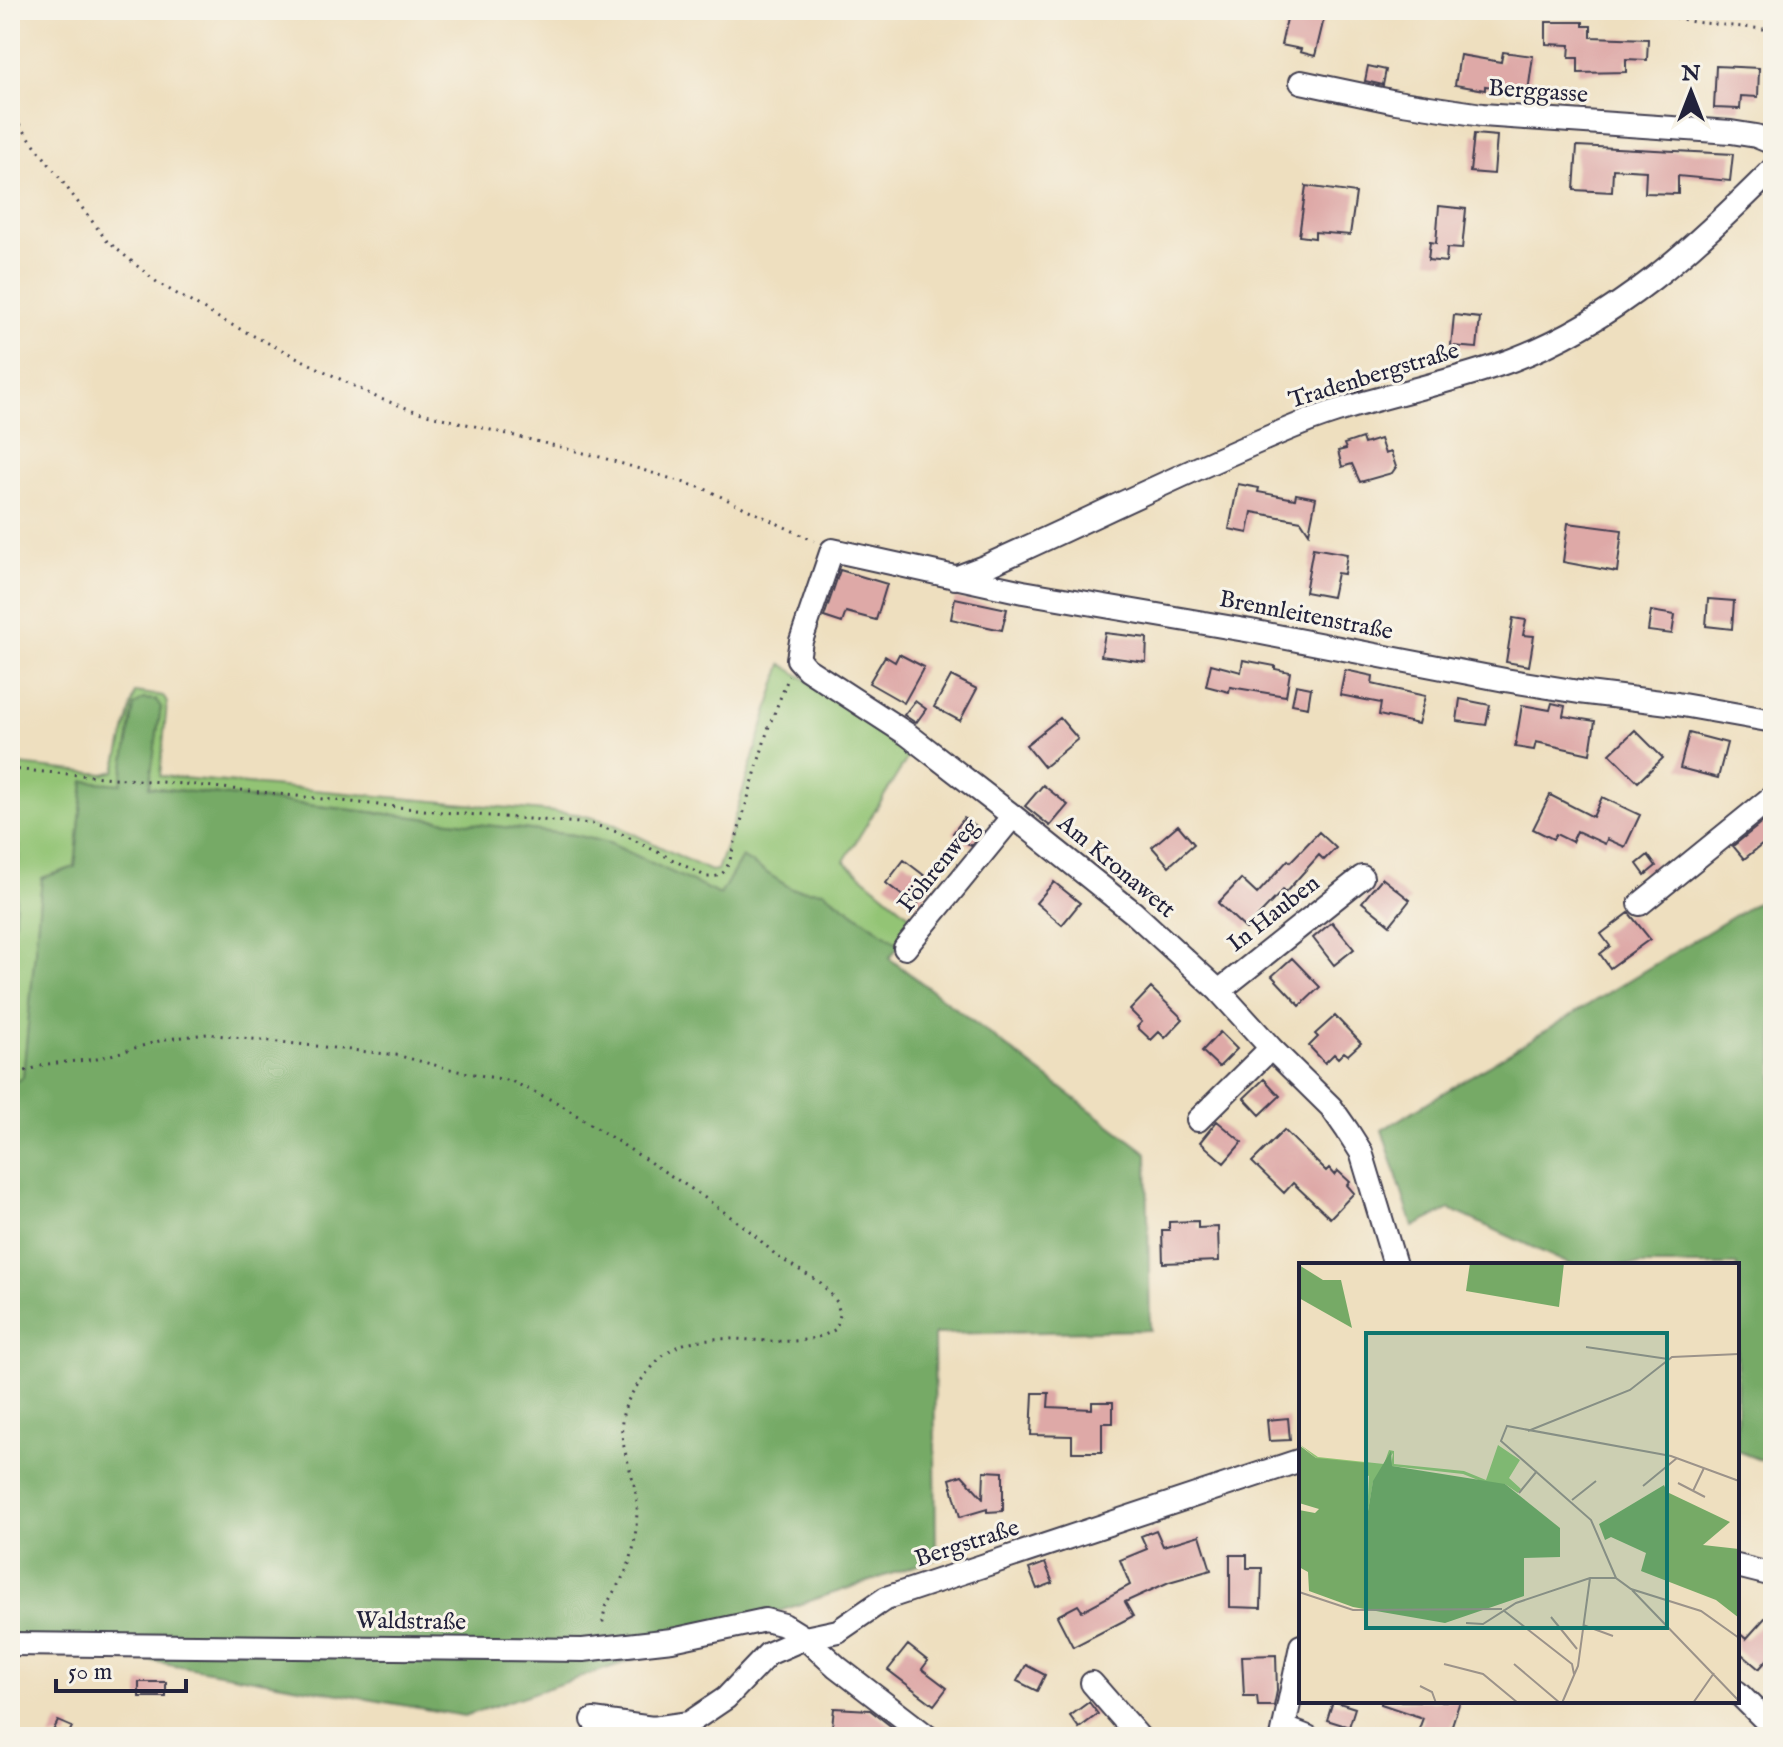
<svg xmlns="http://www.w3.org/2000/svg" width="1783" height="1747" font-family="'IM FELL English',serif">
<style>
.green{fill:#93c474;stroke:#5a7358;stroke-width:2}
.forest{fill:#76aa66;stroke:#4c6650;stroke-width:2}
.building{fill:#dea9a7}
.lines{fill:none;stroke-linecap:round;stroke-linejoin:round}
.minor-casing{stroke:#413e4f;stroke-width:26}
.path{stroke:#413e4f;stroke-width:3;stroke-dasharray:2 6;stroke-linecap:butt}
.minor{stroke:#fff;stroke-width:22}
.labels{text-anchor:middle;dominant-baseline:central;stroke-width:6;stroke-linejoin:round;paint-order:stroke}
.street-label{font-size:24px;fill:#22223b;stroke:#f7f3e8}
.inset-road{fill:none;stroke:#9c938a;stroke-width:2}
.view{fill:#0f766e;fill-opacity:0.15;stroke:#0f766e;stroke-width:4}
.inset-edge{fill:none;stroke:#22223b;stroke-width:4}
</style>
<rect width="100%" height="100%" fill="#f7f3e8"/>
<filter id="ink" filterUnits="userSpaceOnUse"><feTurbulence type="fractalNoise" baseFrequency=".0125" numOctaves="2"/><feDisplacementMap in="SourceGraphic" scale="16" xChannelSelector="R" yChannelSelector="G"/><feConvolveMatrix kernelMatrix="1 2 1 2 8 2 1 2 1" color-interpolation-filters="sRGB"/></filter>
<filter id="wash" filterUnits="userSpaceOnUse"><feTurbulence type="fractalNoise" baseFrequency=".006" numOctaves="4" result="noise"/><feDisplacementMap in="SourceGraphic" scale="32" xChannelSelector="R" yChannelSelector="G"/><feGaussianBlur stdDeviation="1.8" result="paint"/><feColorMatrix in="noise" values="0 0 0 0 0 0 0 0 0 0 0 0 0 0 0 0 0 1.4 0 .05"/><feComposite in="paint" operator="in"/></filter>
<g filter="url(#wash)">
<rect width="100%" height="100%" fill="#eedfbf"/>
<!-- green -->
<path class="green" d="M 782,664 L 913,749 L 844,861 L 918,922 L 900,945 L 823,891 L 792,889 L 742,858 L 720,896 L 609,843 L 575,835 L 148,787 L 161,707 L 121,785 L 84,781 L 75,867 L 42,878 L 23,1078 L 10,1085 L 10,995 L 19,846 L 10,844 L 10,764 L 104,774 L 115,771 L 135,692 L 163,696 L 167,703 L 160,776 L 577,814 L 609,822 L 710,871 L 717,870 L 726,845 Z"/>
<!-- forest -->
<path class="forest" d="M 143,699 L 156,700 L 161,707 L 149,787 L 574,835 L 609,843 L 720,895 L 742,857 L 792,889 L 823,891 L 900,945 L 889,958 L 1147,1153 L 1150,1330 L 934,1334 L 936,1559 L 464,1716 L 10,1636 L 10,1085 L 23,1077 L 42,878 L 75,867 L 84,781 L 121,784 L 134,706 Z
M 10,844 L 19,846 L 10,995 Z
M 1764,898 L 1773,920 L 1773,1465 L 1737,1451 L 1737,1265 L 1571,1265 L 1450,1209 L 1413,1227 L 1382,1130 Z"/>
<g id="blocks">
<!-- building -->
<path class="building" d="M 1289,10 L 1326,10 L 1315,56 L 1300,52 L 1301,49 L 1281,45 Z
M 1546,22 L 1583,22 L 1583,26 L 1591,26 L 1591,37 L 1648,39 L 1647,60 L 1626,59 L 1626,72 L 1578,73 L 1578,58 L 1569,58 L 1570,45 L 1546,44 Z
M 1503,52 L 1533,56 L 1528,92 L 1485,86 L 1485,90 L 1455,85 L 1460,55 L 1501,62 Z
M 1368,66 L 1386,70 L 1383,85 L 1365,81 Z
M 1716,66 L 1759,68 L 1758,97 L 1741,96 L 1740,109 L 1714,108 Z
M 1474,134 L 1497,136 L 1494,174 L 1470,172 Z
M 1577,146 L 1733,154 L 1730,181 L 1678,176 L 1678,194 L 1645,193 L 1646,171 L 1613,169 L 1612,192 L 1574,190 Z
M 1306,186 L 1356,193 L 1350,235 L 1315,232 L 1315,238 L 1299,236 Z
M 1439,206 L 1466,209 L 1462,249 L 1447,248 L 1446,262 L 1428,260 L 1430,242 L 1436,243 Z
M 1454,315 L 1480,318 L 1477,348 L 1451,346 Z
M 1360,376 L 1363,389 L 1343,395 L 1345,381 Z
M 1362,438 L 1364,444 L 1380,439 L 1385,454 L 1391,452 L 1396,467 L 1392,473 L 1360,482 L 1352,464 L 1342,467 L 1338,451 L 1346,449 L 1344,444 Z
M 1238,484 L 1259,488 L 1258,492 L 1295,499 L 1296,494 L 1316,498 L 1309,533 L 1301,521 L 1252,512 L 1248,533 L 1229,529 Z
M 1568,523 L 1622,530 L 1617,572 L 1563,562 Z
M 1313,548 L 1347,554 L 1344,574 L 1337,573 L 1332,597 L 1305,592 Z
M 840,570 L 887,584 L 876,620 L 846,612 L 842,623 L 824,617 Z
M 955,598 L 1007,609 L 1002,630 L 951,619 Z
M 1708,599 L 1734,601 L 1732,629 L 1706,626 Z
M 1651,611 L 1675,615 L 1672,634 L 1648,631 Z
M 1513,618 L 1526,620 L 1523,635 L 1534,636 L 1529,666 L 1506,662 Z
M 1105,633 L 1147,638 L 1146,662 L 1101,656 Z
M 899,654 L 924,667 L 904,703 L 869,683 L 885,656 L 895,662 Z
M 1243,660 L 1275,666 L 1275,669 L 1290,672 L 1286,696 L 1230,687 L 1229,692 L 1206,686 L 1211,664 L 1241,672 Z
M 1345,670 L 1373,676 L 1372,684 L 1425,696 L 1418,724 L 1379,715 L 1381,703 L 1340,695 Z
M 951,676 L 977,689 L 960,721 L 934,707 Z
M 1296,685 L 1311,688 L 1308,707 L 1292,704 Z
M 1460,699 L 1490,705 L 1486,725 L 1457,721 Z
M 915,701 L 926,709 L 916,723 L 904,715 Z
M 1552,703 L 1565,706 L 1563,716 L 1595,721 L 1590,754 L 1536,742 L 1534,750 L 1515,747 L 1522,705 L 1550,710 Z
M 1060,718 L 1078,739 L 1044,767 L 1026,745 Z
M 1635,730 L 1663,758 L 1638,782 L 1610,754 Z
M 1689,733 L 1727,743 L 1718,778 L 1680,768 Z
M 1043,785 L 1068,805 L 1050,826 L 1025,806 Z
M 1550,795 L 1593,817 L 1602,797 L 1640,815 L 1625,847 L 1607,839 L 1605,844 L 1577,831 L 1572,842 L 1556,834 L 1553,839 L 1533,829 Z
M 1773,814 L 1773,836 L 1744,859 L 1733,846 Z
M 964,818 L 983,831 L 971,846 L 953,833 Z
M 1178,825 L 1194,844 L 1169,866 L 1152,847 Z
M 1319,832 L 1336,848 L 1324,860 L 1319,855 L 1285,893 L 1283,890 L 1246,929 L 1218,903 L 1241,879 L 1257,894 L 1288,860 L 1290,862 Z
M 1648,855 L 1656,866 L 1645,875 L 1637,864 Z
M 904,860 L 934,883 L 916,906 L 886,883 Z
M 1382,878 L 1410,900 L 1390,925 L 1362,902 Z
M 1054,882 L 1080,903 L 1062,925 L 1036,903 Z
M 1629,913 L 1650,939 L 1610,968 L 1600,954 L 1610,946 L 1601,934 Z
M 1332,922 L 1354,949 L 1334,965 L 1313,938 Z
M 1292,958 L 1320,987 L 1300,1006 L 1272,976 Z
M 1151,988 L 1183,1019 L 1165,1038 L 1159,1032 L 1151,1040 L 1137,1027 L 1142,1022 L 1130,1010 Z
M 1335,1016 L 1361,1043 L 1348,1055 L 1344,1052 L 1338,1058 L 1334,1054 L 1325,1063 L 1309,1046 L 1318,1037 L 1315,1034 Z
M 1220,1032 L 1237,1049 L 1219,1067 L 1202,1051 Z
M 1264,1079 L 1280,1096 L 1260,1115 L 1244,1098 Z
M 1217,1121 L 1242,1142 L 1224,1163 L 1200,1142 Z
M 1284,1130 L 1326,1171 L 1329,1168 L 1335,1175 L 1338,1171 L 1350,1182 L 1347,1185 L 1354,1193 L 1330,1218 L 1293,1183 L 1284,1193 L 1252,1162 Z
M 1198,1221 L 1198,1228 L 1218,1227 L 1219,1261 L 1163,1263 L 1162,1230 L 1169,1230 L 1169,1222 Z
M 1033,1393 L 1049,1393 L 1048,1407 L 1092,1409 L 1092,1402 L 1113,1402 L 1113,1423 L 1102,1423 L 1102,1452 L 1072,1452 L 1072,1436 L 1031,1435 Z
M 1288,1418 L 1290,1440 L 1269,1441 L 1267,1420 Z
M 984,1471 L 1003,1472 L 1003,1511 L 987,1512 L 987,1509 L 960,1517 L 950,1479 L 962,1475 L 983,1498 Z
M 1156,1530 L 1163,1546 L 1200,1535 L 1211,1570 L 1169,1582 L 1125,1602 L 1133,1616 L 1073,1647 L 1057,1616 L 1078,1605 L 1082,1611 L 1130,1585 L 1120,1560 L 1147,1549 L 1141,1536 Z
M 1230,1555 L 1247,1555 L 1247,1568 L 1262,1568 L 1261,1608 L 1230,1607 Z
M 1045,1563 L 1053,1583 L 1037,1589 L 1029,1569 Z
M 1773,1609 L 1773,1653 L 1759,1669 L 1737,1650 L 1737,1631 L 1746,1639 Z
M 908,1645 L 928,1661 L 922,1669 L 947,1688 L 934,1705 L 888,1670 Z
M 1276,1655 L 1277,1691 L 1274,1706 L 1258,1706 L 1257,1696 L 1244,1696 L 1242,1656 Z
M 1026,1665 L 1045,1675 L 1037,1691 L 1017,1681 Z
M 139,1682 L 166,1682 L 166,1697 L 139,1697 Z
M 1333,1701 L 1355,1708 L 1349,1727 L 1327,1720 Z
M 1381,1701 L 1460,1701 L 1448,1737 L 1432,1737 L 1430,1733 L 1419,1729 L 1423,1718 L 1381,1704 Z
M 1089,1702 L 1098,1714 L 1079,1728 L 1070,1716 Z
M 834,1708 L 870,1710 L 897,1731 L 892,1737 L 831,1737 Z
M 58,1721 L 72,1727 L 67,1737 L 50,1737 Z"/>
</g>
</g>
<g filter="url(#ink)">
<use href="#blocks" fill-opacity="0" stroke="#413e4f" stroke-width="2"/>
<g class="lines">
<defs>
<path id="minor" d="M 1301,82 L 1396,102 L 1482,115 L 1731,132 L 1756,136 L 1773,143
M 955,578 L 984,567 C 1089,520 1192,468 1298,425 C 1365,398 1443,386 1512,360 C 1616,321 1695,247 1773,169
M 1640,904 L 1773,796
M 905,948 L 1013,816
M 1219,991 L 1362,877
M 1198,1120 L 1271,1048
M 1395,1265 L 1361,1152 L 1347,1130 L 1331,1107 L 1271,1048 L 1219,991 L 1134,913 L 1013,816 L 907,734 L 807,669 L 798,659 L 801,641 L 832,550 L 1023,592 L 1251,631 L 1505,680 L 1579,692 L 1677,704 L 1773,721
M 1737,1566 L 1773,1575
M 10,1644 L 583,1650 L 672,1640 L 765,1620 L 784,1625 L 805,1638 L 837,1667 L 928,1737
M 1092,1683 L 1139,1737
M 1737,1692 L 1773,1728
M 593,1720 L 653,1728 L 689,1723 L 726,1698 L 768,1654 L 805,1638 L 838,1631 L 886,1598 L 1301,1460
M 1285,1728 L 1308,1737
M 1282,1737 L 1301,1646"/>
</defs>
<!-- minor casing -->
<use href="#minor" class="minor-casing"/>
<!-- path -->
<path class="path" d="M 1644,10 L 1694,22 L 1773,30
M 10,112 L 107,241 L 158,283 L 224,321 L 378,398 L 418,412 L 600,457 L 705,489 L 814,541
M 10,769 L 195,785 L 452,813 L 592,824 L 620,833 L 707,877 C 720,877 723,875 729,863 L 768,729 L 789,676
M 10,778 L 15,769
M 10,1076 L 47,1064 L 97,1059 L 166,1039 L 207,1034 L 396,1055 L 458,1071 L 511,1081 L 556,1102 L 701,1195 L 751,1232 L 778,1257 L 821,1283 L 837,1302 L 840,1315 L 836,1329 C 786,1360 709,1318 664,1355 C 657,1360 652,1368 647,1373 C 636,1386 623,1404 622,1421 C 619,1452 639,1481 637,1512 C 636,1529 635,1550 628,1566 C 620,1587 601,1603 603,1627"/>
<!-- minor -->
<use href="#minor" class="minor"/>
</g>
</g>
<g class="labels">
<!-- street labels -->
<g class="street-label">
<text transform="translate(1538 92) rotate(4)">Berggasse</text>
<text transform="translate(1374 376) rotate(-17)">Tradenbergstraße</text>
<text transform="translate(1306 616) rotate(11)">Brennleitenstraße</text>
<text transform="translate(939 866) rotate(-51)">Föhrenweg</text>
<text transform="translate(1116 867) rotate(40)">Am Kronawett</text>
<text transform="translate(1274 914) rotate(-38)">In Hauben</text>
<text transform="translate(967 1544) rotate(-18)">Bergstraße</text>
<text transform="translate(411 1622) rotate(1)">Waldstraße</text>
</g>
</g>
<!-- overview -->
<g transform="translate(1299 1263)">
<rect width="440" height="440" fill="#eedfbf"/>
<path d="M 0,181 L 19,194 L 85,201 L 90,187 L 95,188 L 95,201 L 165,208 L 187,217 L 199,182 L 221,197 L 210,215 L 222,226 L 219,230 L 206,221 L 189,221 L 164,211 L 92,203 L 94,190 L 74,219 L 68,254 L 70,213 L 17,195 Z" fill="#93c474"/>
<path d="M 171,0 L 265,0 L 260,44 L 167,28 ZM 0,2 L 24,17 L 42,17 L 53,65 L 0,35 ZM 0,182 L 17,195 L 67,200 L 68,254 L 74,218 L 92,188 L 93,203 L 206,221 L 261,265 L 261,294 L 225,295 L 225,333 L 146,360 L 54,344 L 10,328 L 9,309 L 0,304 L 0,247 L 16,250 L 20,246 L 0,240 ZM 365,222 L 368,229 L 431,259 L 404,282 L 440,286 L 440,355 L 417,337 L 342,308 L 347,290 L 312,274 L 306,277 L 300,261 Z" fill="#76aa66"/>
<path class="inset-road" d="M 287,84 L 369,96M 229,168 L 331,127 L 373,94 L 440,91M 440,218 L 372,193 L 208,163 L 202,178 L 292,257 L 317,315 L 332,326 L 402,348 L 440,375M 379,220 L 406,234M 344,223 L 378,195M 394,228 L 405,205M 220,230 L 238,208M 273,237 L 297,218M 333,327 L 440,438M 0,329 L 54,347 L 203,346M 204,347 L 273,401 L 275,411M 252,354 L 278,386M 167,360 L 184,361 L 217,340 L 291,315 L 317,315M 284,362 L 314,373M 145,401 L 184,411 L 219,440M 215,401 L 261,440M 121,423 L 133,429 L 137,440M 263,440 L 279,403 L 291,315M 394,440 L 415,410"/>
<path class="view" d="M 67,70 L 368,70 L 368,365 L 67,365 Z"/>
<rect width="440" height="440" class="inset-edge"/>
</g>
<!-- margin -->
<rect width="1783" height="1747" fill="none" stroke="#f7f3e8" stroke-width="40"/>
<!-- north arrow -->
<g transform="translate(1691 92)" stroke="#f7f3e8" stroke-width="6" paint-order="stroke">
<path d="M0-6L14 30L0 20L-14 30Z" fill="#22223b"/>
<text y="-12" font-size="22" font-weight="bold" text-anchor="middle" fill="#22223b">N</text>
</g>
<!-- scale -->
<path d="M56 1679v12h130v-12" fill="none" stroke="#22223b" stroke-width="4"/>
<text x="68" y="1679" font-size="24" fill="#22223b" stroke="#f7f3e8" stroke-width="6" paint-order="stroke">50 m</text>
</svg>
